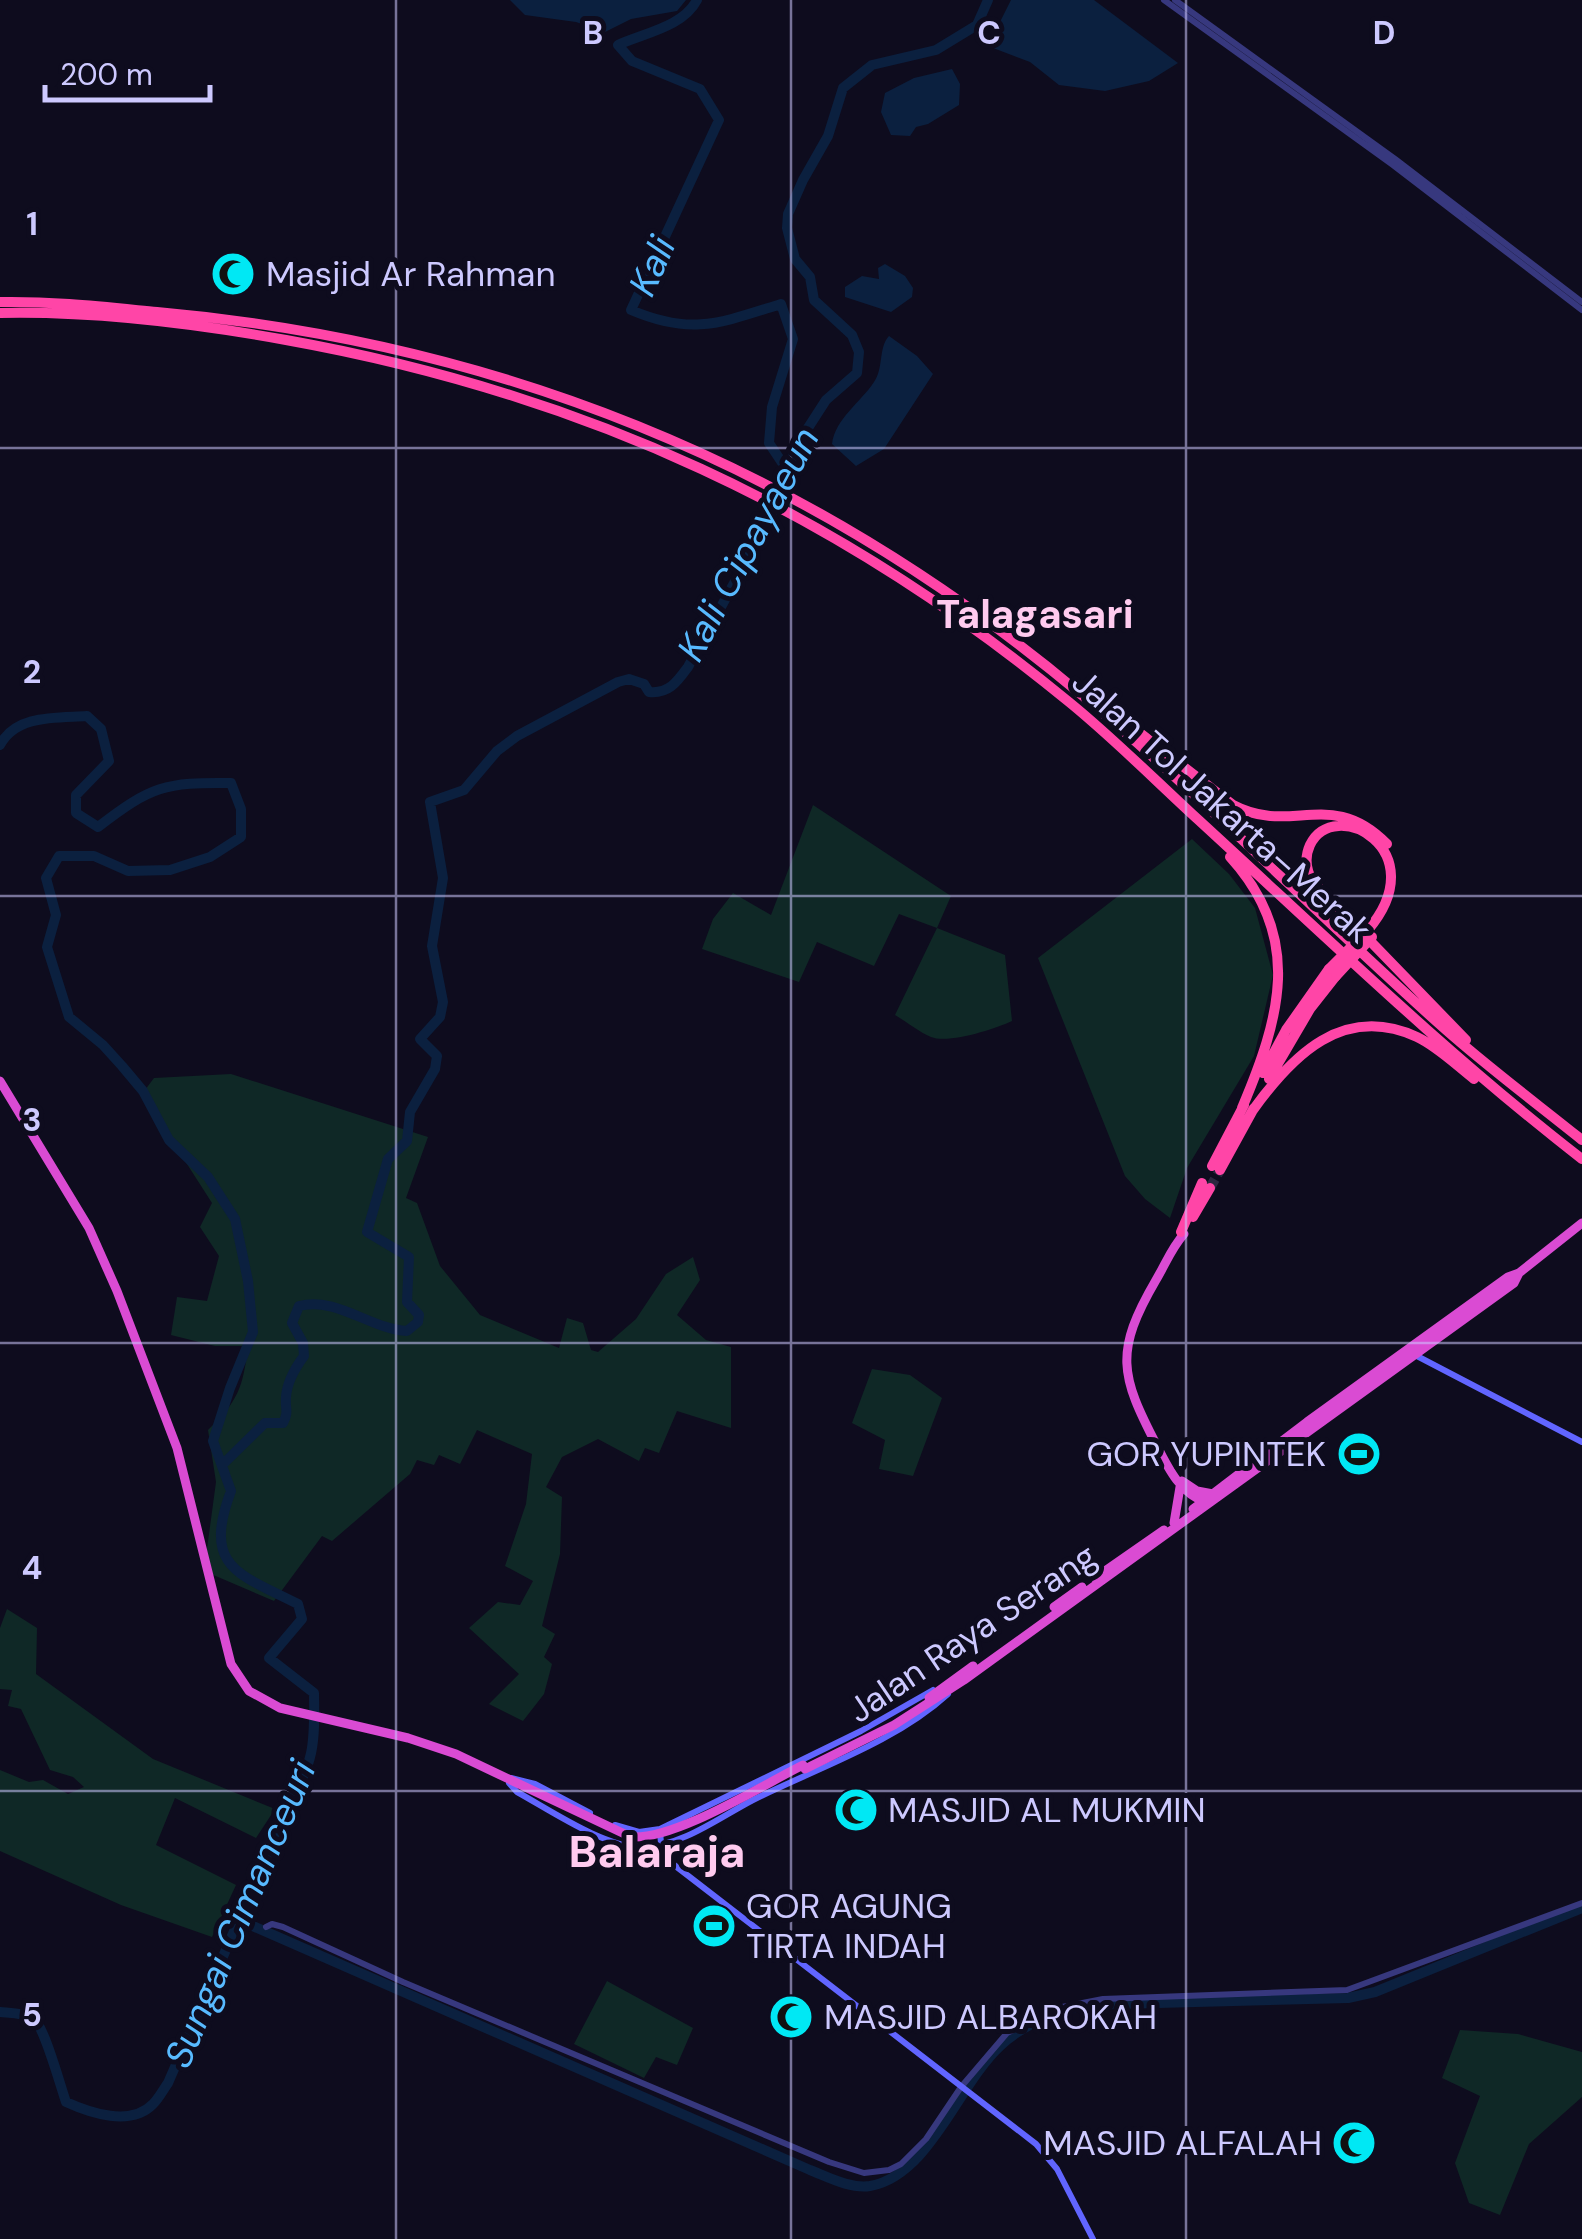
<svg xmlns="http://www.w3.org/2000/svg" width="1582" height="2239" font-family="'DM Sans',sans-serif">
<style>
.green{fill:#0f2826}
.water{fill:#0b203f}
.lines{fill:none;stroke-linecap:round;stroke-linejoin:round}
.river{stroke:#0b203f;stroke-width:10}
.motorway-tunnel{stroke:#2b2840;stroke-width:10;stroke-dasharray:10 5;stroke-linecap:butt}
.tertiary{stroke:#37387e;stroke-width:6}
.secondary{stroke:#6165ff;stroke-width:6}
.trunk{stroke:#da4bd3;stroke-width:9}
.motorway{stroke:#ff45a7;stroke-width:10}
.trunk-bridge{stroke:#da4bd3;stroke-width:9}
.motorway-bridge{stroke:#ff45a7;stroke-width:10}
.grid{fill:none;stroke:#cdc9ff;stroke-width:2.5;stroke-opacity:0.55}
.labels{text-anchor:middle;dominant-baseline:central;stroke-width:10;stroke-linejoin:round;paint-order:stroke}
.poi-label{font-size:35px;fill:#cdc9ff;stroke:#0e0c1e;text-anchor:start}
.street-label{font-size:35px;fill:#cdc9ff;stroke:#0e0c1e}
.water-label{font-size:38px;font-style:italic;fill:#58baff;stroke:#0e0c1e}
.quarter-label{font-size:40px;font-weight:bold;fill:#ffcbef;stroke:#0e0c1e}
.district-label{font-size:45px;font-weight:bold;fill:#ffcbef;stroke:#0e0c1e}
.grid-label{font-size:32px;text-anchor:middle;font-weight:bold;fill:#cdc9ff;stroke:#0e0c1e;stroke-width:10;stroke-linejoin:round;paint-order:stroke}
</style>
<rect width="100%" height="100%" fill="#0e0c1e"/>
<!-- green -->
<path class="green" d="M 813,805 L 951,896 L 937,928 L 1005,955 L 1012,1021 C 995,1029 949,1044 931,1037 C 919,1032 907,1022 895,1015 L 937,928 L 899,914 L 874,966 L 817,942 L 799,982 L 702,949 L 713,919 L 733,893 L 771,915 Z
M 1192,839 L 1229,874 L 1255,908 L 1273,975 L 1254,1056 L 1187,1168 L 1170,1218 L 1145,1199 L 1125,1176 L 1038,958 Z
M 231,1074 L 428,1137 L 406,1198 L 417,1203 L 440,1266 L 480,1315 L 559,1348 L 567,1318 L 583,1323 L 591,1350 L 598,1352 L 636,1319 L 666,1274 L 693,1257 L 700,1280 L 677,1315 L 706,1340 L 731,1347 L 731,1428 L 677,1411 L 659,1453 L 645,1448 L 639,1461 L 598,1439 L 562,1457 L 546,1487 L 562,1497 L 560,1554 L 542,1626 L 555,1634 L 544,1657 L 552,1664 L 544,1694 L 523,1721 L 489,1704 L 519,1674 L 469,1628 L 498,1602 L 520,1605 L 533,1581 L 505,1566 L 526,1504 L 532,1454 L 477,1430 L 460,1464 L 439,1455 L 434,1465 L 417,1460 L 410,1474 L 332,1541 L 322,1536 L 274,1601 L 204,1571 L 216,1482 L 208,1430 C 238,1401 243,1388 248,1346 L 215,1346 L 171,1335 L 177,1297 L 207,1301 L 219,1256 L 200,1227 L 212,1203 L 142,1094 L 154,1078 Z
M 872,1369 L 910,1375 L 942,1398 L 913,1476 L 879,1469 L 885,1440 L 852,1423 Z
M 7,1609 L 37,1628 L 36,1674 L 153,1759 L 275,1809 L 256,1838 L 175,1798 L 156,1845 L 236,1885 L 212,1937 L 121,1905 L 0,1851 L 0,1770 L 29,1782 L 43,1780 L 68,1794 L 84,1787 L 73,1777 L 50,1770 L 21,1709 L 8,1706 L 12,1690 L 0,1689 L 0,1628 Z
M 607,1981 L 693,2028 L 677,2065 L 656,2057 L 644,2078 L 574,2044 Z
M 1460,2030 L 1518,2034 L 1582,2052 L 1582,2097 L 1529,2144 L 1500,2215 L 1469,2203 L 1455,2163 L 1480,2096 L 1442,2078 Z"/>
<!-- water -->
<path class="water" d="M 510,0 L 686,0 L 677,11 L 631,19 L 605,32 L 576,22 L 525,15 Z
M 1011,0 L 1094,0 L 1178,63 L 1149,81 L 1105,91 L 1059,85 L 1030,62 L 988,46 Z
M 952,69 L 960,84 L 959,105 L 928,124 L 916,127 L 910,136 L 891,135 L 881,112 L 885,93 L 914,78 Z
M 885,264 L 905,276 L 913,288 L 912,297 L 891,312 L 845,297 L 845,287 L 862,276 L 879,279 L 878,268 Z
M 889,336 L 917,356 L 933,374 L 884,449 L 856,466 L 832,444 C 835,419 861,402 874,382 C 884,368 878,348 889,336 Z"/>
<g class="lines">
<!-- river -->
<path class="river" d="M 697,0 C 683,27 644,33 618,45 L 632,61 L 700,89 L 719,120 L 631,310 C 692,336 720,323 781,304 L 793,339 L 772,407 L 769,443 L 789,473
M 0,745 C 16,714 58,718 87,716 L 101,729 L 109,761 L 76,795 L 76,813 L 98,827 C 151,786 165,782 231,783 L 241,809 L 241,837 L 210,857 L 170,870 L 128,871 L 94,856 L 59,856 L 46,878 L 56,915 L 47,947 L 69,1017 L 103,1045 L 122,1066 L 143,1091 L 169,1140 L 208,1177 L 235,1219 L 248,1281 L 253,1332 L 230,1388 L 213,1441 L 231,1491 C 202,1568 239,1574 298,1604 L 302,1619 L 269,1658 L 314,1693 C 315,1746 314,1761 288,1807 L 168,2083 C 163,2090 159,2098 153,2104 C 131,2127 90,2113 66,2102 C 60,2085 44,2025 33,2018 C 24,2013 10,2013 0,2012
M 222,1465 L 265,1423 L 283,1423 C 289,1412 285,1409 286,1397 C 287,1382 295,1368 304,1356 L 303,1343 L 292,1323 L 299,1306 C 336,1296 370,1329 407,1331 L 418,1322 L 419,1315 L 407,1302 L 409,1257 L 367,1232 L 388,1159 L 407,1141 L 410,1112 L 435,1069 L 437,1056 L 420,1039 L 440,1017 L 443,1002 L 432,946 L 443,878 L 430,802 L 464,790 L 497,751 L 517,736 L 618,682 L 629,679 L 644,684 L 649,692 C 669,694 677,682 688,667 L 771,516 L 797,445 L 826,400 L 857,373 L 859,352 L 852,335 L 814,300 L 810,277 L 795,259 L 787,228 L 788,214 L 803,180 L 828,136 L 843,88 L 872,65 L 936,50 L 977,25 L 988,0
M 239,1920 L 810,2170 C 828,2177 850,2189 870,2186 C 930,2175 958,2085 1000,2046 C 1023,2024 1052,2015 1082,2005 L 1348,1998 L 1375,1992 L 1582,1908"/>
<!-- motorway-tunnel -->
<path class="motorway-tunnel" d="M 1210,1188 L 1220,1170"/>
<!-- tertiary -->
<path class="tertiary" d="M 1164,0 L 1393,165 L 1582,310
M 1175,0 L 1395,159 L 1582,302
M 266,1927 L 272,1924 L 283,1927 L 403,1982 L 829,2162 L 864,2173 L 889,2170 L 901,2164 L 926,2139 L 961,2087 L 1007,2033 L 1062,2007 L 1103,1999 L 1347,1990 L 1582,1903"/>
<!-- secondary -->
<path class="secondary" d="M 1415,1355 L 1582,1442
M 511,1778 L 535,1784 L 590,1813
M 509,1783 L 517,1792 C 550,1810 605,1848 642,1847 C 681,1847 720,1817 753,1800 C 817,1768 894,1743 948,1694
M 615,1825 L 639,1832 L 660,1829 L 861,1731 L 933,1690
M 660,1830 L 661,1844 L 669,1861 L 1036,2144 L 1057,2169 L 1093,2239
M 643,1848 L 668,1861"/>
<!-- trunk -->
<path class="trunk" d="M 0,1081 L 89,1228 L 117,1291 L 177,1448 L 231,1664 L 249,1691 L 280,1708 L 408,1738 L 456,1754 L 631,1837
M 1184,1234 C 1172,1247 1165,1265 1156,1280 C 1114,1352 1120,1375 1157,1446 C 1169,1470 1181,1494 1207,1503
M 1182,1481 L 1197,1491 L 1213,1494
M 1193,1509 L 1307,1422 L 1508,1277 L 1519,1273
M 1174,1523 L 1180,1487
M 1095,1578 L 1164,1530
M 1054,1607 L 1082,1587
M 929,1698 L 973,1666
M 805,1769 L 894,1725 L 964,1680 L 1514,1283 L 1519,1273 L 1582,1223"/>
<!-- motorway -->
<path class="motorway" d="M 0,302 C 53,301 105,307 157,312 C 507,343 814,470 1083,696 C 1209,802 1322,920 1445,1029 C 1489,1068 1536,1103 1582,1140
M 0,313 C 96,311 192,323 286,340 C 582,393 836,510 1069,702 C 1112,737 1152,777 1192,814 C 1320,931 1445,1053 1582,1159
M 1105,706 L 1233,805 C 1291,836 1331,787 1387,844
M 1230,857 C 1304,938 1280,1018 1242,1108
M 1368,930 C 1436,850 1334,795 1310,845 C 1304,858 1306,870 1313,882 L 1466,1040
M 1263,1073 L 1286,1030 L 1329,969
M 1269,1079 L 1310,1009 L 1336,976
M 1253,1110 C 1292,1056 1343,1003 1417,1037 C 1438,1047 1456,1065 1474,1079
M 1212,1166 L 1244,1105
M 1220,1170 L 1254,1108
M 1193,1217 L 1210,1188
M 1181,1232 L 1202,1183"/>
<!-- trunk-bridge -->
<path class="trunk-bridge" d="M 631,1837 C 675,1840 761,1786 803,1765"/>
<!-- motorway-bridge -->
<path class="motorway-bridge" d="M 1329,969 L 1368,930
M 1336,976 L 1372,937"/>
</g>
<!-- grid -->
<path class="grid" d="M 396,0 L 396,2239M 791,0 L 791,2239M 1186,0 L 1186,2239M 0,448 L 1582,448M 0,896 L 1582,896M 0,1343 L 1582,1343M 0,1791 L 1582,1791"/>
<!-- icons -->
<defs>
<symbol id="mosque-disc" viewBox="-11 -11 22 22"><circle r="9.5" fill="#00e8f4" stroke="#0e0c1e"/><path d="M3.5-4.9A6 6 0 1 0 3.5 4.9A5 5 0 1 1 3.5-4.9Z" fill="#111"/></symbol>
<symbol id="stadium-disc" viewBox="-11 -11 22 22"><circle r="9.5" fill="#00e8f4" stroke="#0e0c1e"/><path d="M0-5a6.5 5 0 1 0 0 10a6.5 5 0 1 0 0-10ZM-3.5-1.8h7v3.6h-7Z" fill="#111"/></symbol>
</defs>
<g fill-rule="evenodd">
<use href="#mosque-disc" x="208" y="249" width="50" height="50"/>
<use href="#stadium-disc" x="1334" y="1429" width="50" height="50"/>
<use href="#mosque-disc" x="831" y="1785" width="50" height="50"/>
<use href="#stadium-disc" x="689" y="1901" width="50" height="50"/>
<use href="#mosque-disc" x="766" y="1992" width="50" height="50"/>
<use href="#mosque-disc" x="1329" y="2118" width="50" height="50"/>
</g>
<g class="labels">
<!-- poi labels -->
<g class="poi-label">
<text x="266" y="274">Masjid Ar Rahman</text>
<text x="1326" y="1454" text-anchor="end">GOR YUPINTEK</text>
<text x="888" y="1810">MASJID AL MUKMIN</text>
<text x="746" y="1906">GOR AGUNG<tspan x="746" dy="40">TIRTA INDAH</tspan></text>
<text x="824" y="2017">MASJID ALBAROKAH</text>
<text x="1322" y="2143" text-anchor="end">MASJID ALFALAH</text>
</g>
<!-- street labels -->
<g class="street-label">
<text transform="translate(1222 806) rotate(42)">Jalan Tol Jakarta–Merak</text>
<text transform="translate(972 1633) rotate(-34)">Jalan Raya Serang</text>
</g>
<!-- water labels -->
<g class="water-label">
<text transform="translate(652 266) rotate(-66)">Kali</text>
<text transform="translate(748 544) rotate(-62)">Kali Cipayaeun</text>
<text transform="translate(240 1914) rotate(-67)">Sungai Cimanceuri</text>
</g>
<!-- quarter labels -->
<g class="quarter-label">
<text x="1035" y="614">Talagasari</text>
</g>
<!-- district labels -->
<g class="district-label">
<text x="657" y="1851">Balaraja</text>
</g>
</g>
<g class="grid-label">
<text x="593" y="44">B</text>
<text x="989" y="44">C</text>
<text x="1384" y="44">D</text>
<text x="32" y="235">1</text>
<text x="32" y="683">2</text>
<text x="32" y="1131">3</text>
<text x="32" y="1579">4</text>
<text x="32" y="2026">5</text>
</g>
<!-- scale -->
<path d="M45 85v15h165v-15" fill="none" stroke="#cdc9ff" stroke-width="5"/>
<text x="60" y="85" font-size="30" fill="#cdc9ff" stroke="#0e0c1e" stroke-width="8" paint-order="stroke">200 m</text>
</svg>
